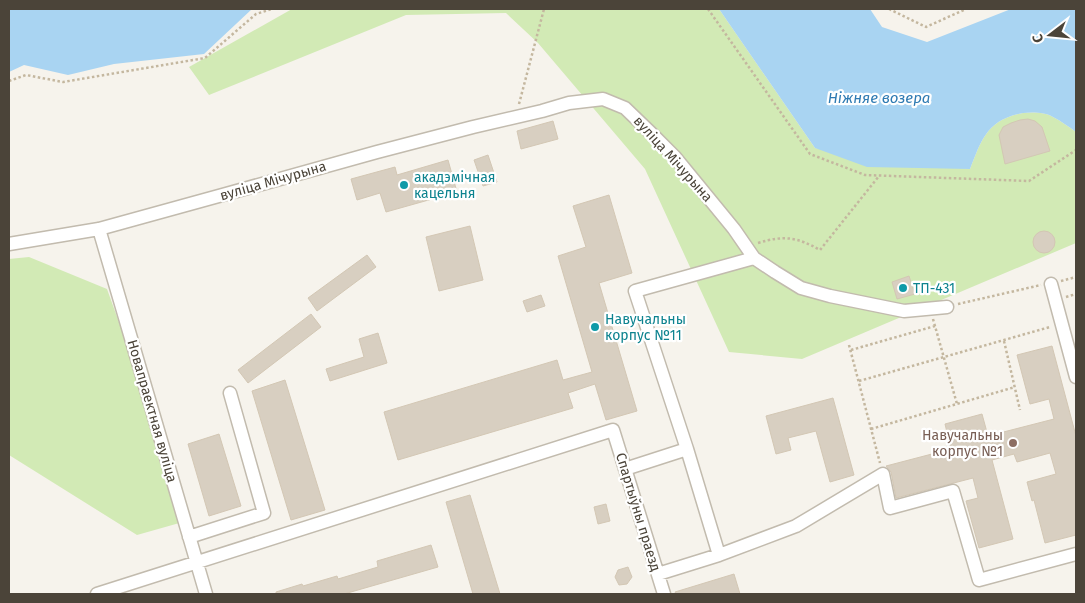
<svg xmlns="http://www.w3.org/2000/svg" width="1085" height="603" font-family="'Fira Sans',sans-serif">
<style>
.green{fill:#d2eab5}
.water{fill:#a9d4f2}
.building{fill:#d8cfc1;stroke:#d3c7b4}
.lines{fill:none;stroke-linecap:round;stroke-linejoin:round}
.minor-casing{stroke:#c2bbae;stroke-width:15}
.path{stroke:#c4b79f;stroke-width:2.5;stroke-dasharray:2.5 2.5;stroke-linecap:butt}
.minor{stroke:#fff;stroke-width:12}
.culture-dot{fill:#0f9aa8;stroke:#fff;stroke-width:2}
.education-dot{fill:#8d6e63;stroke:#fff;stroke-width:2}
.labels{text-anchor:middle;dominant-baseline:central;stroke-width:4.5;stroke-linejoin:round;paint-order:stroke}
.street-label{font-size:14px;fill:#4b4439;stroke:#fff}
.culture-label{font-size:14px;fill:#0d838f;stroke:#fff;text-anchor:start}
.education-label{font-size:14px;fill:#785e54;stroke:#fff;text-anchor:end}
.water-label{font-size:15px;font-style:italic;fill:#2e7ab2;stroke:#fff}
</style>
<rect width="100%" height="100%" fill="#f6f3ec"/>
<!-- green -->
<path class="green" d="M 292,9 L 719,9 L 815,148 L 970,169 C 982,139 987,120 1023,113 C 1032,112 1045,112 1053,117 C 1061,121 1069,127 1076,132 L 1076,243 L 802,359 L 729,352 L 645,169 L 538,43 L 506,13 L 406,15 L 209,95 L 189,67 Z
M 29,257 L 107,289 L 190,520 L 137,535 L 9,455 L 9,259 Z"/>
<!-- water -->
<path class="water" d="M 9,9 L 252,9 L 204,54 L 114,64 L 68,75 L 24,65 L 9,72 Z
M 719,9 L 870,9 L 882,27 L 927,42 L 1011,9 L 1076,9 L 1076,132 C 1069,127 1061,121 1053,117 C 1045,112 1032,112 1023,113 C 987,120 982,139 970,169 L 867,167 L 815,148 Z"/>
<!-- building -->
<path class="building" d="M 1028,119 L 1035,121 L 1042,127 L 1050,151 L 1005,164 L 999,135 L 1003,127 L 1011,123 L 1020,120 Z
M 553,121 L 558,139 L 521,149 L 517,131 Z
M 488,155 L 497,182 L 483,186 L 474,160 Z
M 448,160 L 457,192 L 386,212 L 380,193 L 357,200 L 351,179 L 395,167 L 397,175 Z
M 609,195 L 632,273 L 599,283 L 637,411 L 606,420 L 595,384 L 568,393 L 573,408 L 398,460 L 384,412 L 557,360 L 563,380 L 592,372 L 558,256 L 586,247 L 573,206 Z
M 470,226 L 483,280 L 439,291 L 426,237 Z
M1033 242a11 11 0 1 1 22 0a11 11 0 1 1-22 0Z
M 367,255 L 376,267 L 317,311 L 308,298 Z
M 909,276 L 915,294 L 897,299 L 892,282 Z
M 541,295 L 545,306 L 527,312 L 523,301 Z
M 311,314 L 321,327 L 248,383 L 238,370 Z
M 378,333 L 387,363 L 330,381 L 326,369 L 364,357 L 359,339 Z
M 1052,346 L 1076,436 L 1076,535 L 1045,543 L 1034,500 L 1032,501 L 1027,482 L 1056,474 L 1050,453 L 1017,462 L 1014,454 L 992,460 L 1013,539 L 979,548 L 966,501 L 978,498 L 973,478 L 896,498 L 891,472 L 886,466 L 951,449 L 945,424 L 982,414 L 988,436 L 1054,419 L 1049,399 L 1030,404 L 1017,355 Z
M 285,380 L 325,510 L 291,520 L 252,391 Z
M 833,398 L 854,475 L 830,482 L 816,431 L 788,438 L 791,450 L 776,454 L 766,416 Z
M 219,434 L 241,506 L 209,516 L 188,444 Z
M 470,495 L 500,594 L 473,594 L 446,502 Z
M 606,504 L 610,521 L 598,524 L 594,507 Z
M 431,545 L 438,567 L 344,594 L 276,594 L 276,592 L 302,584 L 303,586 L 337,576 L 338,579 L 378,567 L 377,561 Z
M 628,567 L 632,577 L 627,584 L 619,585 L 615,577 L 618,570 Z
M 734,574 L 740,594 L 676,594 L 675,592 Z"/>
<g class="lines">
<defs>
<path id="minor" d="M 99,229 L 206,594
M 9,244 L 99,229 L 226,194 L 377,152 L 473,127 L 542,111 L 569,103 L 603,99 L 625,108 L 652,134 L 675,157 L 734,229 L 754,258 L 775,272 L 801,288 L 830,296 L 904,311 L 947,307
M 1051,284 L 1076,377
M 625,469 L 687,449 L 635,291 L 754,258
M 189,537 L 264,513 L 230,393
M 719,555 L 796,526 L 883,474 L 890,508 L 953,491 L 979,580 L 1076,554
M 658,574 L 719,555 L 687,449
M 97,594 L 613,430 L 664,594"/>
</defs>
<!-- minor casing -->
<use href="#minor" class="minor-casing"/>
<!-- path -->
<path class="path" d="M 708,9 L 810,154 L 865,175 L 1029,181 L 1076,150
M 889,9 L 926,27 L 966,9
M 9,81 L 26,75 L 63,82 L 205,58 L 256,14 L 272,9
M 519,104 L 544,9
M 758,243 C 784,235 797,237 820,250 L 879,176
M 1061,281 L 1076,277
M 1066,297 L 1076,294
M 958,304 L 1041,285
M 933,319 L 957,404
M 1004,341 L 1020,410
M 849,345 L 880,463
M 851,350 L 935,326
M 859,381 L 1050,327
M 871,429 L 1015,387"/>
<!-- minor -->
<use href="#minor" class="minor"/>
</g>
<!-- markers -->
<g class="culture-dot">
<circle cx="404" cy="185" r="5"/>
<circle cx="903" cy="288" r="5"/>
<circle cx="595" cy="327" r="5"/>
</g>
<circle class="education-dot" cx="1013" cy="443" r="5"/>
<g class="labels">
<!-- street labels -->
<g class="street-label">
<text transform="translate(673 159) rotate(48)">вуліца Мічурына</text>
<text transform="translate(273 181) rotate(-16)">вуліца Мічурына</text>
<text transform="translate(152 411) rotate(74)">Новапраектная вуліца</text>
<text transform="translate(638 512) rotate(73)">Спартыўны праезд</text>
</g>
<!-- culture labels -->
<g class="culture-label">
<text x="414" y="177">акадэмічная<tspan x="414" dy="16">кацельня</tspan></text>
<text x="913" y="288">ТП-431</text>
<text x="605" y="319">Навучальны<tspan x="605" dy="16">корпус №11</tspan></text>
</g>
<!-- education labels -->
<g class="education-label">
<text x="1003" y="435">Навучальны<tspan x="1003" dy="16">корпус №1</tspan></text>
</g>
<!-- water labels -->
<g class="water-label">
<text x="879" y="98">Ніжняе возера</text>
</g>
</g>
<!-- border -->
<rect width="1085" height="603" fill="none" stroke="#4b4439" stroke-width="20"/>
<!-- north arrow -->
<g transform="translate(1050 35) rotate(254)" stroke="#ffffff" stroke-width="4" paint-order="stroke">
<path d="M0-4L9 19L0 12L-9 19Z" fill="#4b4439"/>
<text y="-8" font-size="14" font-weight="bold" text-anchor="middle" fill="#4b4439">С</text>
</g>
</svg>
